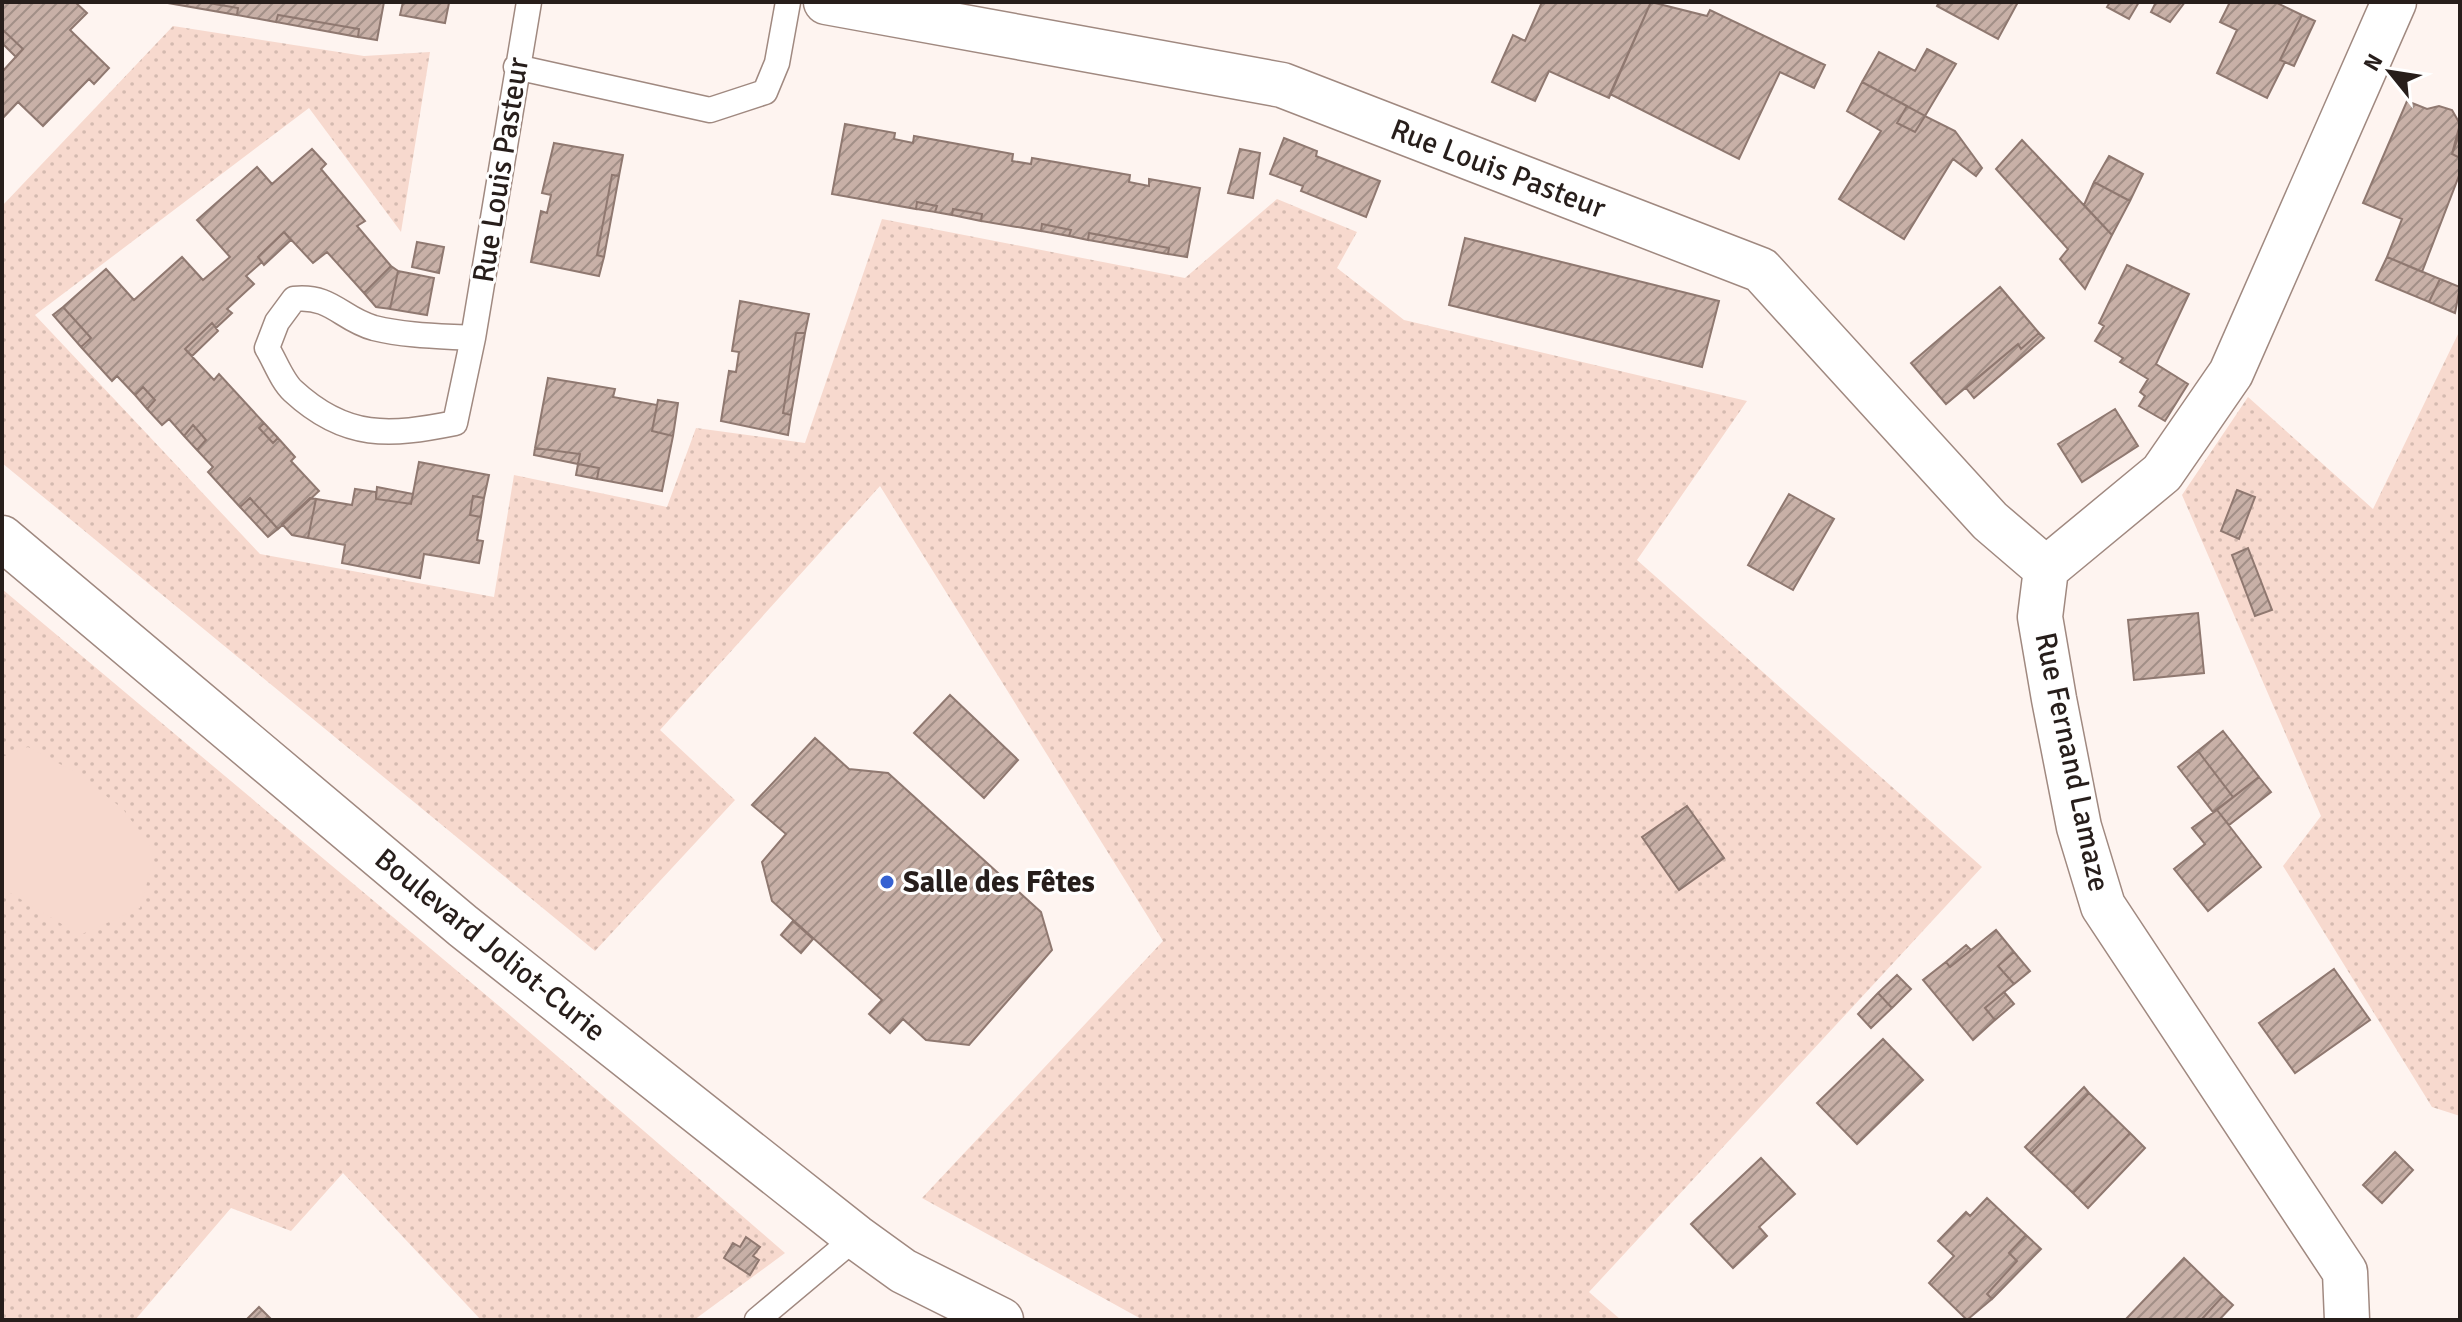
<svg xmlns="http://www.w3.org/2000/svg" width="2462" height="1322" font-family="Signika,sans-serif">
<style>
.grass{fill:url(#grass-dots)}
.green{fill:#f7d9ce}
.building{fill:url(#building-hatch);stroke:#8f7870;stroke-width:2}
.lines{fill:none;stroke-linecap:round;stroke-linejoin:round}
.service-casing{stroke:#a08980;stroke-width:27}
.minor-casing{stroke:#a08980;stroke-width:47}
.secondary-casing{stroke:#a08980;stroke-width:47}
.service{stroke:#fff;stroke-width:24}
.minor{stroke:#fff;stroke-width:44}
.secondary{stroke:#fff;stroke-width:44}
.poi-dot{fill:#3561d1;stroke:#fff;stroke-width:3}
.labels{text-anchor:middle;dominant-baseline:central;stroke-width:6;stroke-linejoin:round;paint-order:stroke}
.street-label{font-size:30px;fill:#271e1b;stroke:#fff}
.poi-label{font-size:30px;font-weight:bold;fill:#271e1b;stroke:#fff;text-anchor:start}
</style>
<defs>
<pattern id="grass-dots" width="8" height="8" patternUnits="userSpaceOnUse" patternTransform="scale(2)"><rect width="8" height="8" fill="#f7d9ce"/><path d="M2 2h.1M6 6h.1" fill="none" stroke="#d4bab0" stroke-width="1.8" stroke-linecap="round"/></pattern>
<pattern id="building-hatch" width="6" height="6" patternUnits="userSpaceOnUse" patternTransform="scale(2)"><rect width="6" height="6" fill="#c8b0a7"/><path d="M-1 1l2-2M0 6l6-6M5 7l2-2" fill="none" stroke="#a28f87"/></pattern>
</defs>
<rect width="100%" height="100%" fill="#fef4f0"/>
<!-- grass -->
<path class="grass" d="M 173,26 L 364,56 L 430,52 L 401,232 L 309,108 L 35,315 L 260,554 L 494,597 L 514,475 L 667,507 L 696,428 L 805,443 L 882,219 L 1185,278 L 1277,199 L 1357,232 L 1337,268 L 1404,320 L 1747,401 L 1637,560 L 1982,867 L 1589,1292 L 1621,1320 L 1143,1320 L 922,1198 L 1163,941 L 880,486 L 660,730 L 735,800 L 595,951 L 2,463 L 2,206 Z
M 2460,330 L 2460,1116 L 2432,1107 L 2283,866 L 2321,816 L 2182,495 L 2248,397 L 2373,509 Z
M 2,589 L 505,1011 L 785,1253 L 694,1320 L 481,1320 L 343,1173 L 291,1231 L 231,1208 L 135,1320 L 2,1320 Z"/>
<!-- green -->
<path class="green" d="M 28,747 L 75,772 L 123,809 L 155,853 L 140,908 L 80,935 L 2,888 L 2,757 Z"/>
<!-- building -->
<path class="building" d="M 2,2 L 75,2 L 87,13 L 70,30 L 109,68 L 94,84 L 89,79 L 43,126 L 18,102 L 2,119 L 2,72 L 23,49 L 2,29 Z
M 162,2 L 203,2 L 238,8 L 237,15 Z
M 203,2 L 384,2 L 377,40 L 358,37 L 359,29 L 278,15 L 276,22 L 237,15 L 238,8 Z
M 403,2 L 449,3 L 445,23 L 400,15 Z
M 1542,2 L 1651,2 L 1609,98 L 1549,71 L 1535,101 L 1492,82 L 1513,35 L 1525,41 Z
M 1651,2 L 1707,16 L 1710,10 L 1825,65 L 1814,88 L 1780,72 L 1739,159 L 1610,94 Z
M 1939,2 L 2018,2 L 1998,39 L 1937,6 Z
M 2110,2 L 2139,2 L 2129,19 L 2107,7 Z
M 2156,2 L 2185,2 L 2170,22 L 2151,12 Z
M 2230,2 L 2275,2 L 2302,15 L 2280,60 L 2285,62 L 2267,98 L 2217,73 L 2237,30 L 2220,22 Z
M 278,15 L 359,29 L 358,37 L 276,22 Z
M 2302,15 L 2315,21 L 2294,66 L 2280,60 Z
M 2,29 L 23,49 L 16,57 L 2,43 Z
M 1927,49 L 1956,64 L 1925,116 L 1862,82 L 1879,52 L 1915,71 Z
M 1862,82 L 1907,106 L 1897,123 L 1915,132 L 1925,116 L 1955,131 L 1982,168 L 1976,176 L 1953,159 L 1904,239 L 1839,199 L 1881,131 L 1847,111 Z
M 2407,101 L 2427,109 L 2439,106 L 2452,110 L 2460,124 L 2452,154 L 2460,158 L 2460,173 L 2422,272 L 2387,257 L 2402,219 L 2363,203 Z
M 1907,106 L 1925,116 L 1915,132 L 1897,123 Z
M 845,124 L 895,133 L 894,139 L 913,143 L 914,136 L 1013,154 L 1012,161 L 1031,164 L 1032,158 L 1130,175 L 1129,182 L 1149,186 L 1149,179 L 1200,188 L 1187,257 L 1168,254 L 1169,248 L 1089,233 L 1088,240 L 1069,236 L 1071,230 L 1042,224 L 1041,231 L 981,221 L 982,214 L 953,209 L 952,215 L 935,212 L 937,206 L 917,202 L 916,209 L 832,194 Z
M 2460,133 L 2460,158 L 2452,154 Z
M 1284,138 L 1317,151 L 1316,156 L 1380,181 L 1366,217 L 1301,191 L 1303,186 L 1270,174 Z
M 2022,140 L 2112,235 L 2085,289 L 2060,259 L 2068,249 L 1996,169 Z
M 554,143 L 623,155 L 619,176 L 612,175 L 597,255 L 604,257 L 599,276 L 531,262 L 541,211 L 547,213 L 551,195 L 542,193 Z
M 312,149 L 326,164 L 321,169 L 365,221 L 357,226 L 391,266 L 364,293 L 327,252 L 313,263 L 284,232 L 258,257 L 262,262 L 246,276 L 254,284 L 227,309 L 232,313 L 216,328 L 212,323 L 185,349 L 214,380 L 219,374 L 264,423 L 259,428 L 273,443 L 278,438 L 295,457 L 291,461 L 319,491 L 278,529 L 250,498 L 240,507 L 208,472 L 213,467 L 197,450 L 206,440 L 193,425 L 184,436 L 169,419 L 162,425 L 147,409 L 155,400 L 143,387 L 135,395 L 117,376 L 112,381 L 81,347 L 91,338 L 63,307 L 106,269 L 134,300 L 182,257 L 203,280 L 230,257 L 197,220 L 257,167 L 272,184 Z
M 1240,149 L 1260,153 L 1253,198 L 1228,193 Z
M 2109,156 L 2143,174 L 2130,201 L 2094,182 Z
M 612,175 L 619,176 L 604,257 L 597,255 Z
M 2094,182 L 2130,201 L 2112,235 L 2084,205 Z
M 917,202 L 937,206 L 935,212 L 916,209 Z
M 953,209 L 982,214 L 981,221 L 952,215 Z
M 1042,224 L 1071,230 L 1069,236 L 1041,231 Z
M 284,232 L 291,240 L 264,265 L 258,257 Z
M 1089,233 L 1169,248 L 1168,254 L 1088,240 Z
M 1465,238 L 1719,301 L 1702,367 L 1449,305 Z
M 417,242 L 444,247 L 439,273 L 412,267 Z
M 2387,257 L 2440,279 L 2429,302 L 2376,280 Z
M 2127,265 L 2189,294 L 2156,364 L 2188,384 L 2165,421 L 2139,406 L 2145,396 L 2140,392 L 2148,379 L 2120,362 L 2123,358 L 2095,341 L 2104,326 L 2099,323 Z
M 391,266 L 398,271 L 390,309 L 376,307 L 364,293 Z
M 398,271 L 434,278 L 427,315 L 390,309 Z
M 2440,279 L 2460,287 L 2455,313 L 2429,302 Z
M 2000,287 L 2039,333 L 2021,349 L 2018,344 L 1946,404 L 1911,363 Z
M 740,301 L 809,314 L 805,333 L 796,333 L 783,413 L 791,415 L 788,435 L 721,421 L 729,371 L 736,372 L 739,352 L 732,351 Z
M 63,307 L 91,338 L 81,347 L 53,315 Z
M 212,323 L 218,331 L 192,356 L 185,349 Z
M 796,333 L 805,333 L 791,415 L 783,413 Z
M 2039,333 L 2044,338 L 1974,398 L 1966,388 L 2018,344 L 2021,349 Z
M 548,378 L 615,389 L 613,397 L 657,405 L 652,431 L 673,436 L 662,491 L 597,479 L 599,468 L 578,464 L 580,454 L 535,448 Z
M 143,387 L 155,400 L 147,409 L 135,395 Z
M 658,400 L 678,403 L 673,436 L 652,431 Z
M 2115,409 L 2138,446 L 2082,482 L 2058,444 Z
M 264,423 L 278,438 L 273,443 L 259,428 Z
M 193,425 L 206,440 L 197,450 L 184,436 Z
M 535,448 L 580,454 L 578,464 L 534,455 Z
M 419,462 L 489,475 L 484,498 L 473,496 L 470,515 L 481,517 L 477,540 L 483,541 L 479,563 L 424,554 L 420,578 L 342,563 L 345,545 L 308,538 L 316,499 L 352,505 L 355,489 L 376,492 L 376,499 L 411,504 Z
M 578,464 L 599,468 L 597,479 L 576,475 Z
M 377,487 L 413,494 L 411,504 L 376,499 Z
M 2237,490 L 2255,497 L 2239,539 L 2221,531 Z
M 1789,494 L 1834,519 L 1793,590 L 1748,565 Z
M 473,496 L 484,498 L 481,517 L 470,515 Z
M 250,498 L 278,529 L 268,537 L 240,507 Z
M 310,498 L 316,499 L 308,538 L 292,535 L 282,524 Z
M 2248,548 L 2272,610 L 2255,616 L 2232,555 Z
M 2198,613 L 2204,673 L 2134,680 L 2128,620 Z
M 950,695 L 1018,760 L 984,798 L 914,733 Z
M 2223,731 L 2259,777 L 2233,797 L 2198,751 Z
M 815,738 L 849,769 L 888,773 L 1041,912 L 1052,950 L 969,1045 L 926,1040 L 903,1019 L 890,1033 L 869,1014 L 882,1000 L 772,901 L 762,862 L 786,834 L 752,805 Z
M 2198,751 L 2233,797 L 2213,812 L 2178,767 Z
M 2259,777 L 2271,792 L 2229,825 L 2217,810 Z
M 1687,806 L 1724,858 L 1679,890 L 1642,837 Z
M 2217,810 L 2261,867 L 2208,911 L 2174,869 L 2205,844 L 2192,828 Z
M 793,921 L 813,939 L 801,953 L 781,935 Z
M 1996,930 L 2014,952 L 1998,966 L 2014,984 L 1985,1008 L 1995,1020 L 1973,1040 L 1923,980 L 1946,962 L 1950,967 Z
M 1966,945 L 1971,950 L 1950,967 L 1946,962 Z
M 2014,952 L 2030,971 L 2014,984 L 1998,966 Z
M 2334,969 L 2370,1020 L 2295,1073 L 2259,1023 Z
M 1897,975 L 1911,989 L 1892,1008 L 1878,993 Z
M 2004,992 L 2014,1004 L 1995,1020 L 1985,1008 Z
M 1878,993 L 1892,1008 L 1871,1028 L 1858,1014 Z
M 1883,1039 L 1923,1080 L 1857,1144 L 1817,1103 Z
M 2084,1087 L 2089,1093 L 2031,1153 L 2025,1147 Z
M 2089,1093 L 2130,1133 L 2073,1193 L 2031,1153 Z
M 2130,1133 L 2145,1148 L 2088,1208 L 2073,1193 Z
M 2395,1152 L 2413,1170 L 2382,1203 L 2363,1185 Z
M 1761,1158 L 1795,1194 L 1759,1227 L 1767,1236 L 1733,1268 L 1691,1224 Z
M 1987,1198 L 2026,1235 L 2009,1253 L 2017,1261 L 1987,1294 L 1992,1299 L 1967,1320 L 1929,1283 L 1954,1256 L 1938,1241 L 1966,1212 L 1970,1216 Z
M 2026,1235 L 2041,1249 L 1992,1299 L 1987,1294 L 2017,1261 L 2009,1253 Z
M 746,1237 L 760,1247 L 753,1256 L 759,1260 L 750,1275 L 724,1258 L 733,1243 L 740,1247 Z
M 2184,1258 L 2223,1296 L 2201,1320 L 2125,1320 Z
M 2223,1296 L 2233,1305 L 2219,1320 L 2201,1320 Z
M 259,1307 L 272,1320 L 246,1320 Z"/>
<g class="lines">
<defs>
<path id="service" d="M 516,67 L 710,110 L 765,92 L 777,63 L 788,2
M 473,338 C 440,336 407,336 374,328 C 341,319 332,295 294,299 L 277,322 L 267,348 C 275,361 282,381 293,391 C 346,440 390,436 455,423 L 473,338 L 529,2
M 757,1320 L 856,1237"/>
<path id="minor" d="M 826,2 L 1282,85 L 1761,270 L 1990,521 L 2046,569
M 2347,1320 L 2345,1272 L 2103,906 L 2079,827 L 2054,699 L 2040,617 L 2046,569 L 2162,473 L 2231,373 L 2394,2"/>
<path id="secondary" d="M 2,538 L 463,926 L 856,1237 L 903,1271 L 1001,1320"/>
</defs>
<!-- service casing -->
<use href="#service" class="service-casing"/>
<!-- minor casing -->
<use href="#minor" class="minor-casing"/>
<!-- secondary casing -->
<use href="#secondary" class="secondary-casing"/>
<!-- service -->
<use href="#service" class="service"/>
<!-- minor -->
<use href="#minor" class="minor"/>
<!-- secondary -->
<use href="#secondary" class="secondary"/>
</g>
<!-- markers -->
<circle class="poi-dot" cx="887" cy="882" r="8"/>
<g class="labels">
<!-- street labels -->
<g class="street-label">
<text transform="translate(1498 169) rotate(21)">Rue Louis Pasteur</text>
<text transform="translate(501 170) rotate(-81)">Rue Louis Pasteur</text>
<text transform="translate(2072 762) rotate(78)">Rue Fernand Lamaze</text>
<text transform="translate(490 945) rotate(39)">Boulevard Joliot-Curie</text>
</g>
<!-- poi labels -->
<g class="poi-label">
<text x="903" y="882">Salle des Fêtes</text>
</g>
</g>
<!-- border -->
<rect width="2462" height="1322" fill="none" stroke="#271e1b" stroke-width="8"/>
<!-- north arrow -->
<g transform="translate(2390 72) rotate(300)" stroke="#ffffff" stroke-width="6" paint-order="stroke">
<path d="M0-6L14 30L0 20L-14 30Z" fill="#271e1b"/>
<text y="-12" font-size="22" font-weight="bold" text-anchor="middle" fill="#271e1b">N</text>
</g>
</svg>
